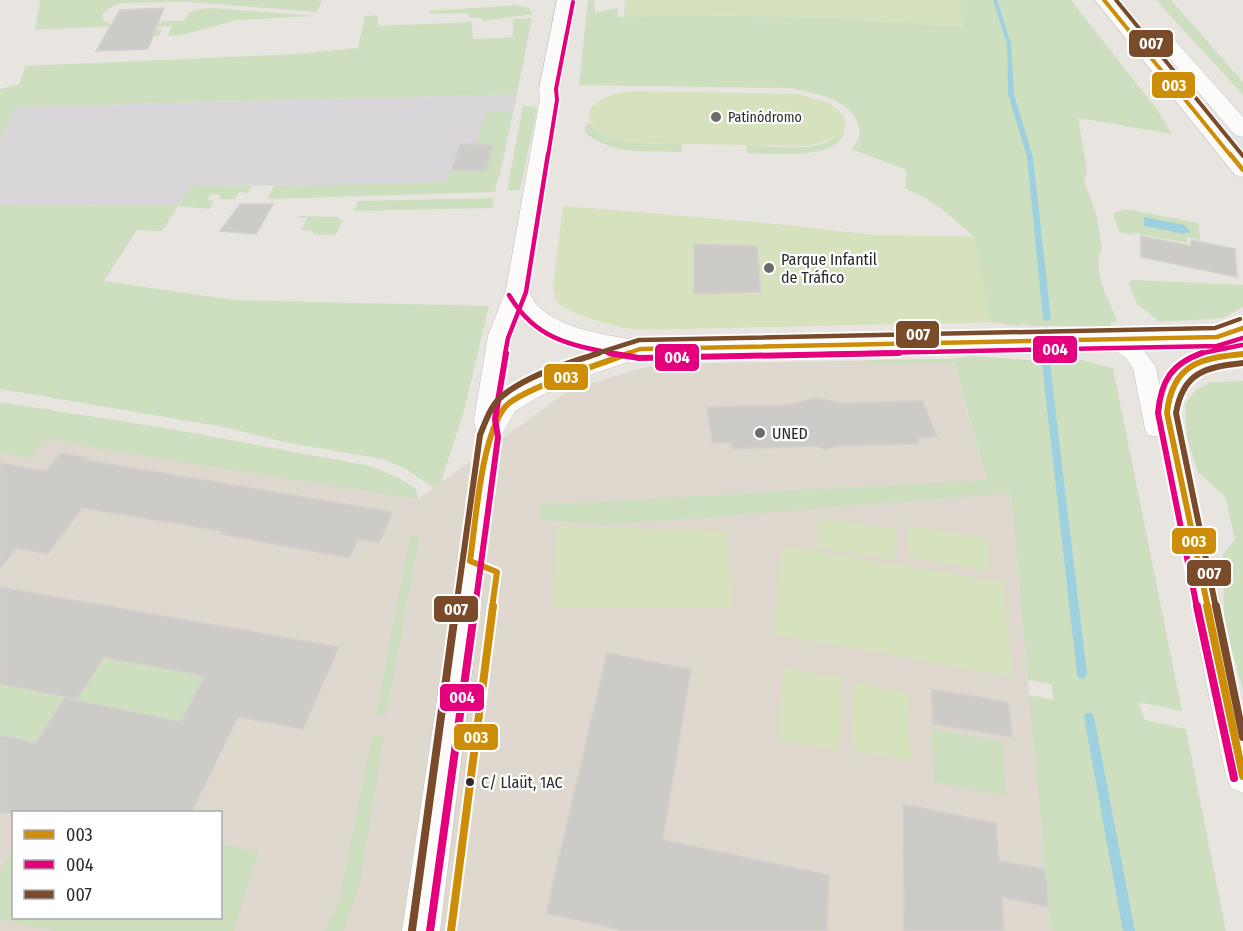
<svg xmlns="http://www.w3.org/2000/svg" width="1243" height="931" font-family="'Fira Sans Condensed',sans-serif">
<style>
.industrial{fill:#d8d6d8}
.education{fill:#ded8ce;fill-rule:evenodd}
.green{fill:#cddfbe}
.pitch{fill:#d6e2bd}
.water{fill:#9ed1e0}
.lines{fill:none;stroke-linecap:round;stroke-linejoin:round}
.stream{fill:#9ed1e0;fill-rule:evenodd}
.building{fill:#cdcbc8;stroke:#d3d0cd;stroke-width:1.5}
.minor-casing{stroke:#c2c1c1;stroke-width:1}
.secondary-casing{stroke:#c2c1c1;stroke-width:1}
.minor{fill:#fcfbfa;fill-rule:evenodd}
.secondary{fill:#fcfbfa;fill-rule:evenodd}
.bus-1-far3-casing{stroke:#fff;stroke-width:7}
.bus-1-far2-casing{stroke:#fff;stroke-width:8}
.bus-1-far1-casing{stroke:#fff;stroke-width:10}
.bus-1-casing{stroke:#fff;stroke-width:12}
.bus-2-far3-casing{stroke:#fff;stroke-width:7}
.bus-2-far2-casing{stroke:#fff;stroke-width:8}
.bus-2-far1-casing{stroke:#fff;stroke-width:10}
.bus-2-casing{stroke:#fff;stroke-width:12}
.bus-3-far3-casing{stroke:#fff;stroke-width:7}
.bus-3-far2-casing{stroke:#fff;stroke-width:8}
.bus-3-far1-casing{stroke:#fff;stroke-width:10}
.bus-3-casing{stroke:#fff;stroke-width:12}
.bus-1-far3{stroke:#ce8d08;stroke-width:4}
.bus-1-far2{stroke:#ce8d08;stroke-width:4.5}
.bus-1-far1{stroke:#ce8d08;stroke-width:6}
.bus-1{stroke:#ce8d08;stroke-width:8}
.bus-2-far3{stroke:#e5007d;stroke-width:4}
.bus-2-far2{stroke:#e5007d;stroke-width:4.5}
.bus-2-far1{stroke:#e5007d;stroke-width:6}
.bus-2{stroke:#e5007d;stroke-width:8}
.bus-3-far3{stroke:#7a4b2a;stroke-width:4}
.bus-3-far2{stroke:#7a4b2a;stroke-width:4.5}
.bus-3-far1{stroke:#7a4b2a;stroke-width:6}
.bus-3{stroke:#7a4b2a;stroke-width:8}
.poi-dot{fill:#6c6b6a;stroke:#fff;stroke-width:2}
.bus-dot{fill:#2a2a2a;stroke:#fff;stroke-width:2}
.labels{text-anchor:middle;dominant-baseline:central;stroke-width:4.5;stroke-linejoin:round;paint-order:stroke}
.far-poi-label{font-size:14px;fill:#2a2a2a;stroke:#fff;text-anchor:start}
.poi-label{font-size:16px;fill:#2a2a2a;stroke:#fff;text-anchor:start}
.near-bus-label{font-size:16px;fill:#2a2a2a;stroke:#fff;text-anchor:start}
.line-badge{stroke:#fff;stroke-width:2}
.badge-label{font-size:16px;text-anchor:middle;font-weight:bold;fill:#fff}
</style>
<rect width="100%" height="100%" fill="#e8e5e1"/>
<!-- industrial -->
<path class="industrial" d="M 517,94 L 499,179 L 381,185 L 191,186 L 178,206 L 0,205 L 0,142 L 14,107 Z"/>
<!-- education -->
<path class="education" d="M 952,359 L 987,480 L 1011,493 L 1051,931 L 0,931 L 0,428 L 418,499 L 568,391 L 637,369 L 673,364 ZM 14,812 L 220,812 L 220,918 L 14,918 Z"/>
<!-- green -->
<path class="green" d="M 40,0 L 322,0 L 317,12 L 191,2 L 120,3 L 109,8 L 102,15 L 104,21 L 115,26 L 35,30 Z
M 588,0 L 594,0 L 595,13 L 618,8 L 618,17 C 733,13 848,18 962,27 L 960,0 L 1071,0 L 1158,111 L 1172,134 L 1078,118 L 1087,170 L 1084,181 L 1097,216 L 1102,247 L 1098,260 L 1101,283 L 1118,322 L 1111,322 L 1111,326 L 1029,326 L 1020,323 L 1022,327 L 991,322 L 834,325 L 875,236 L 563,206 L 764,223 L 874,235 L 975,237 C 952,219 933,198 905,189 L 907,170 L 851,149 C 859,141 862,135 858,124 C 849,98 814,93 790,88 L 579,85 Z
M 1156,0 L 1171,0 L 1243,82 L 1243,95 Z
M 516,5 L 529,8 L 533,14 L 482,21 L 482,18 L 470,18 L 468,13 L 430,14 L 429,11 Z
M 211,8 L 315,16 L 237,20 L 182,35 L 168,36 L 172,26 L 156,27 L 156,29 L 162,29 L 159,36 L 148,36 L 154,24 L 160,24 L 162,21 L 184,21 C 189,9 200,9 211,8 Z
M 378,15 L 378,26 L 472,22 L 473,39 L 513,37 L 513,19 L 532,18 L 517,94 L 14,107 L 0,142 L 0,89 L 20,84 L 25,66 L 295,54 L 358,48 L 365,16 Z
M 523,106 L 533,106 L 537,109 L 520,190 L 507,190 Z
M 486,111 L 513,112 L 495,192 L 267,199 L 274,186 L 446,182 L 451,170 L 486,171 L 493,146 L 476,145 Z
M 589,122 C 610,148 652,143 682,144 L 681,152 C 647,151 612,155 585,133 L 585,127 Z
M 844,130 C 843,161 768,154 747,153 L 746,145 C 776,146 823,155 844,130 Z
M 191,186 L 252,186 L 248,193 L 239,192 L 235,199 L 219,199 L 221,195 L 211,194 L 207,200 L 214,201 L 210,209 L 178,206 L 162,231 L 137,230 L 104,281 L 233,300 L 489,306 L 464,411 L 441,482 L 434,488 L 404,468 L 382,459 L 284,442 L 224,427 L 0,389 L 0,205 L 178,206 Z
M 494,198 L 492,208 L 354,211 L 358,201 Z
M 1126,209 L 1199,223 L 1200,240 L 1187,237 L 1187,243 L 1134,233 L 1133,235 L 1119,232 L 1113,213 Z
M 299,216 L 338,217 L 337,219 L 343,220 L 336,235 L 313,234 L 314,231 L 301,230 L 307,218 L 298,218 Z
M 1132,280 L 1243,285 L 1243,307 L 1223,318 L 1160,322 L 1137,304 L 1129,284 Z
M 971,356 L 1029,360 L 1078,359 L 1113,368 L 1182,711 L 1138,702 L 1145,720 L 1186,729 L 1226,931 L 1051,931 L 1029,695 L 1054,700 L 1051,684 L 1028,680 L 1011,493 L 610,525 L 541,520 L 540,505 L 987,480 L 954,363 L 867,364 L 866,360 L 952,359 Z
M 1243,381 L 1243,691 L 1224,620 L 1223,554 L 1235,539 L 1225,497 L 1198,472 L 1187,438 L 1185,404 L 1196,390 L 1211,382 Z
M 0,402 L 171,429 L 370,466 L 399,478 L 416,489 L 418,499 L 101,449 L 49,438 L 30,458 L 0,452 Z
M 410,536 L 419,536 L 386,716 L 376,715 Z
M 104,657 L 205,676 L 189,707 L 238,717 L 230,732 L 77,701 L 63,721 L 51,719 L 36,743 L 0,735 L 0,684 L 46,693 L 54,682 L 85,687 Z
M 932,729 L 1002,742 L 1007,796 L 934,782 Z
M 372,735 L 384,736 L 359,887 L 343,931 L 325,931 L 339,901 Z
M 221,844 L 258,852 L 234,931 L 52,931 L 0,919 L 0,873 L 13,849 L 14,918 L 220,918 Z"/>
<!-- pitch -->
<path class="pitch" d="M 625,0 L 960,0 L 963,28 C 850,18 737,13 624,17 Z
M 633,91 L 798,94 L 829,103 L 840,112 L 846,121 L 844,130 L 838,137 L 808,146 L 630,143 C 572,129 577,97 633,91 Z
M 563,206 L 764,223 L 874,235 L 975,237 L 991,322 L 636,330 C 619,327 566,315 557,301 C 554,297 554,292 553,287 Z
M 817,518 L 895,529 L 896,560 L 817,548 Z
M 557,526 L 726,531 L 733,608 L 553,607 Z
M 908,526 L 988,538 L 990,571 L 909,557 Z
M 782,546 L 1003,582 L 1013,677 L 773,634 Z
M 783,668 L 842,678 L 840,751 L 778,740 Z
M 854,683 L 909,693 L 911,761 L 853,751 Z"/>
<!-- water -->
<path class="water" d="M 1144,217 L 1184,225 L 1191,232 L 1184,234 L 1144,226 Z"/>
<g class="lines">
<!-- stream -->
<path class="stream" d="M 993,0 L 997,0 L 1011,44 L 1014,94 L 1033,157 L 1051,319 L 1047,321 L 1043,319 L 1027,157 L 1008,94 L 1007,44 Z
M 1046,361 L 1050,364 L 1087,674 L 1086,677 L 1082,679 L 1078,677 L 1077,674 L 1042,364 Z
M 1089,712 L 1093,714 L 1094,717 L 1135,931 L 1123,931 L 1084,717 L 1085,714 Z"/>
</g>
<!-- building -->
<path class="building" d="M 164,8 L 148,49 L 96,51 L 120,10 Z
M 460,144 L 493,145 L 486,171 L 451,170 Z
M 240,204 L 273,204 L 256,234 L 220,231 Z
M 1141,236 L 1191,246 L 1191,240 L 1235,249 L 1237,277 L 1141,257 Z
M 694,244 L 757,246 L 761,292 L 700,294 L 694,293 Z
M 816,398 L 842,403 L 923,401 L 937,437 L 918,438 L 919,444 L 838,446 L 826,449 L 814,446 L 732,449 L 731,443 L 712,443 L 707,407 L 788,405 Z
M 61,453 L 88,458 L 86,460 L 393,512 L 379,543 L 358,539 L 349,558 L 220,534 L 222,531 L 82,508 L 48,554 L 16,548 L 0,569 L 0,463 L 46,471 Z
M 0,587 L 339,647 L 303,729 L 238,717 L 191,813 L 80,813 L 67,810 L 66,813 L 0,813 L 0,735 L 36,743 L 64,698 L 181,722 L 205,676 L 104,657 L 77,699 L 0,684 Z
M 607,653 L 691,669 L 663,840 L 829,875 L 827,931 L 625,931 L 546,913 Z
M 931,689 L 1008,702 L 1012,737 L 933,724 Z
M 903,804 L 996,823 L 999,861 L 1045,869 L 1049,907 L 1002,897 L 1004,931 L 904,931 Z"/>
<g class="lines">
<defs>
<path id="minor" d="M 557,0 L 571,0 L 555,89 L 556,99 L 528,290 C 532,297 535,304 541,309 C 568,331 608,335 640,341 L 1215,330 L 1243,321 L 1243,336 L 1217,344 L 1140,346 L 1156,367 L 1160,387 C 1178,356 1210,349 1243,346 L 1243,362 C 1222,363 1187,369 1181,393 C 1179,400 1180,407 1179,413 L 1243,708 L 1243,793 L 1231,788 L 1226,776 L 1207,686 L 1160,437 L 1148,435 L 1145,429 L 1133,368 L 1125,357 L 1108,347 L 644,357 L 598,372 L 542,395 L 515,411 L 501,436 L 440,931 L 402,931 L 477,436 L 474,419 L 488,336 L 506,290 L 540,99 L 539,89 ZM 519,312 C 538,338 582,344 612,351 L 526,383 L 501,397 L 510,336 Z"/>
<path id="secondary" d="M 1095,0 L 1114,0 L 1243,155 L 1243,177 L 1235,175 Z
M 1165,35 L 1172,37 L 1243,117 L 1243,137 L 1235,135 L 1158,45 L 1155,41 L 1158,37 Z"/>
</defs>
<!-- minor casing -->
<use href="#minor" class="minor-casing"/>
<!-- secondary casing -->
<use href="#secondary" class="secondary-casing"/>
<!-- minor -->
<use href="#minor" class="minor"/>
<!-- secondary -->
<use href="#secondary" class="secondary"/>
<defs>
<path id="bus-1-far3" d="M 1104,0 L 1231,156"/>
<path id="bus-1-far2" d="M 1230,154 L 1243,170
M 626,354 L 640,349 L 1217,337 L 1243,328"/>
<path id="bus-1-far1" d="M 470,561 C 476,520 481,437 505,407 C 518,390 606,362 630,353
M 470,561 L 497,572 L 492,608
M 1208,608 L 1167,413 C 1172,365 1199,358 1243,354"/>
<path id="bus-1" d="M 1207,606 L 1243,776
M 451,931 L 493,606"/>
<path id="bus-2-far3" d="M 548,156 L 557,100 L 556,89 L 573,2"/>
<path id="bus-2-far2" d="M 509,295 C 535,339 569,345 617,354
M 505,354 L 508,338 L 526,292 L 548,154
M 826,354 L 1217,346 L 1243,338
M 1198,354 L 1242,345"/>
<path id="bus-2-far1" d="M 609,353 L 639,358 L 899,353
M 475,608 L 498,437 L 495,419 L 506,353
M 1197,608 L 1158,413 C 1161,381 1171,364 1202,353"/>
<path id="bus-2" d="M 1197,606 L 1234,778
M 430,931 L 475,606"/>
<path id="bus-3-far3" d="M 1116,0 L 1243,156"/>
<path id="bus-3-far2" d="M 595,354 L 639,340 L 1215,328 L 1240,319"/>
<path id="bus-3-far1" d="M 456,608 L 480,435 C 485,423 490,407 500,398 C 526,375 567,364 599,353
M 1216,608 L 1176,413 C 1183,372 1206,367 1243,363"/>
<path id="bus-3" d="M 1216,606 L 1243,737
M 412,930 L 456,606"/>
</defs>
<!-- bus-1-far3 casing -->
<use href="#bus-1-far3" class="bus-1-far3-casing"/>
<!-- bus-1-far2 casing -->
<use href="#bus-1-far2" class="bus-1-far2-casing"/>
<!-- bus-1-far1 casing -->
<use href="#bus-1-far1" class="bus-1-far1-casing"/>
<!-- bus-1 casing -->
<use href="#bus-1" class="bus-1-casing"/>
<!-- bus-2-far3 casing -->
<use href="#bus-2-far3" class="bus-2-far3-casing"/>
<!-- bus-2-far2 casing -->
<use href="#bus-2-far2" class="bus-2-far2-casing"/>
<!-- bus-2-far1 casing -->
<use href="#bus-2-far1" class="bus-2-far1-casing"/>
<!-- bus-2 casing -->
<use href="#bus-2" class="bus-2-casing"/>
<!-- bus-3-far3 casing -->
<use href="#bus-3-far3" class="bus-3-far3-casing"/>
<!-- bus-3-far2 casing -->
<use href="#bus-3-far2" class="bus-3-far2-casing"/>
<!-- bus-3-far1 casing -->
<use href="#bus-3-far1" class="bus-3-far1-casing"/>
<!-- bus-3 casing -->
<use href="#bus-3" class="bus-3-casing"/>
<!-- bus-1-far3 -->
<use href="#bus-1-far3" class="bus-1-far3"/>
<!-- bus-1-far2 -->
<use href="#bus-1-far2" class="bus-1-far2"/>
<!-- bus-1-far1 -->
<use href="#bus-1-far1" class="bus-1-far1"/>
<!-- bus-1 -->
<use href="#bus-1" class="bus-1"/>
<!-- bus-2-far3 -->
<use href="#bus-2-far3" class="bus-2-far3"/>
<!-- bus-2-far2 -->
<use href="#bus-2-far2" class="bus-2-far2"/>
<!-- bus-2-far1 -->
<use href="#bus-2-far1" class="bus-2-far1"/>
<!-- bus-2 -->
<use href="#bus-2" class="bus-2"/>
<!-- bus-3-far3 -->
<use href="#bus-3-far3" class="bus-3-far3"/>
<!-- bus-3-far2 -->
<use href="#bus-3-far2" class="bus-3-far2"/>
<!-- bus-3-far1 -->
<use href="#bus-3-far1" class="bus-3-far1"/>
<!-- bus-3 -->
<use href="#bus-3" class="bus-3"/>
</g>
<!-- markers -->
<g class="poi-dot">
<circle cx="716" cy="117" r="6"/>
<circle cx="769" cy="268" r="6"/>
<circle cx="760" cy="433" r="6"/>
</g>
<circle class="bus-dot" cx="470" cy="782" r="5"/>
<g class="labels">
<!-- far-poi labels -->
<g class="far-poi-label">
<text x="728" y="117">Patinódromo</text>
</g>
<!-- poi labels -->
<g class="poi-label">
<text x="781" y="259">Parque Infantil<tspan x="781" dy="18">de Tráfico</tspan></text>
<text x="772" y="433">UNED</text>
</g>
<!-- near-bus labels -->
<g class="near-bus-label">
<text x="481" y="782">C/ Llaüt, 1AC</text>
</g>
</g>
<g class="line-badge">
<rect x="1128" y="29" width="46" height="29" rx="6" fill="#7a4b2a"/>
<rect x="1151" y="71" width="45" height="28" rx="6" fill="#ce8d08"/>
<rect x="895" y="320" width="45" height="29" rx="6" fill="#7a4b2a"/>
<rect x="1032" y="335" width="46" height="29" rx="6" fill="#e5007d"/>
<rect x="654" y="343" width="46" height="29" rx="6" fill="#e5007d"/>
<rect x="543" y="363" width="46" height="28" rx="6" fill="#ce8d08"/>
<rect x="1171" y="527" width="46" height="28" rx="6" fill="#ce8d08"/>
<rect x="1186" y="559" width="46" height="28" rx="6" fill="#7a4b2a"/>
<rect x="433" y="595" width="46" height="28" rx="6" fill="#7a4b2a"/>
<rect x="439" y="683" width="46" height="29" rx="6" fill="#e5007d"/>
<rect x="453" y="723" width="46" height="28" rx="6" fill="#ce8d08"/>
</g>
<g class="badge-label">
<text x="1151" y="49">007</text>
<text x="1174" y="91">003</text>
<text x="918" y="340">007</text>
<text x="1055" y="355">004</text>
<text x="677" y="363">004</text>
<text x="566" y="383">003</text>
<text x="1194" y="547">003</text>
<text x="1209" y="579">007</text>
<text x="456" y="615">007</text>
<text x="462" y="703">004</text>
<text x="476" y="743">003</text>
</g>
<!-- legend -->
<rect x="12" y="811" width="210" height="108" fill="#ffffff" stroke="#aaaaaa" stroke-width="1.5"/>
<rect x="24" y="830" width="30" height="9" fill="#ce8d08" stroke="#aaaaaa" stroke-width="1.5"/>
<text x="66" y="841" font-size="18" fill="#2a2a2a">003</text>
<rect x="24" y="860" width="30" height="9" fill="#e5007d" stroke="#aaaaaa" stroke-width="1.5"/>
<text x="66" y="871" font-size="18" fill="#2a2a2a">004</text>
<rect x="24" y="890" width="30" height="9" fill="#7a4b2a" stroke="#aaaaaa" stroke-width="1.5"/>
<text x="66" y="901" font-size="18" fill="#2a2a2a">007</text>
</svg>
